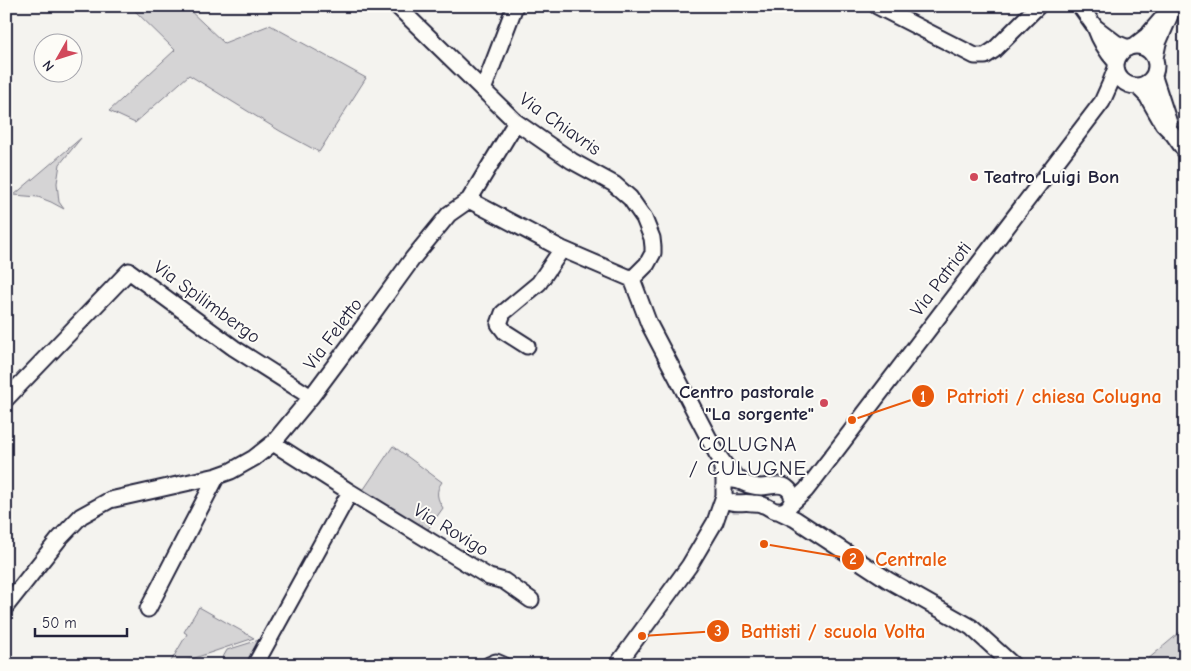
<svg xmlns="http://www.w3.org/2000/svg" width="1191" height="671" font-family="'Comic Neue',sans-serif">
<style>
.green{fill:#d5d4d5;stroke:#7c7b88}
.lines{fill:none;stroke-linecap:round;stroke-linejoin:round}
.minor-casing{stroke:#22223b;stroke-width:19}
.minor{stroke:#fdfcf7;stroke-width:15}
.poi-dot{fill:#d1495b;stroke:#fdfcf7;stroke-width:2}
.labels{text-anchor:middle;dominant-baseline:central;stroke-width:4;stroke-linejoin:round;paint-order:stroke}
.street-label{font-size:19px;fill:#22223b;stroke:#fdfcf7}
.poi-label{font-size:19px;font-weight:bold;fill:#22223b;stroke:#fdfcf7;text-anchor:start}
.quarter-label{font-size:21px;letter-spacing:1px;fill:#22223b;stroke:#fdfcf7}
.leader{fill:none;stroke:#e8590c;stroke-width:2}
.callout-dot{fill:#e8590c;stroke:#fdfcf7;stroke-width:2}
.mark-label{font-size:15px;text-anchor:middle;font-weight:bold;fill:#fff}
.callout-label{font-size:20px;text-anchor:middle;font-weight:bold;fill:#e8590c;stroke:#fdfcf7;stroke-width:4;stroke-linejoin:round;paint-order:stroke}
</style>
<rect width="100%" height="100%" fill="#f4f3ef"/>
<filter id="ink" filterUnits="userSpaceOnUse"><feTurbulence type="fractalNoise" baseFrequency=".02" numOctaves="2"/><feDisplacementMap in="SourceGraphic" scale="10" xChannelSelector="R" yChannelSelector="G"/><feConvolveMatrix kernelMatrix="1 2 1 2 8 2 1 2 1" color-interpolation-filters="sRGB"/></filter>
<g filter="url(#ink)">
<!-- green -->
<path class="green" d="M 130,6 L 185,6 L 224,43 L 270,25 L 366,78 L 319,152 L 280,131 L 189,75 L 135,123 L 109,111 L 175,50 Z
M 81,138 L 60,164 L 57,183 L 59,202 L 64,209 L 51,202 L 38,197 L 14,195 Z
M 393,446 L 442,482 C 435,491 437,499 443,508 L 426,532 L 362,492 Z
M 199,607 L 254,638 L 174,665 L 170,663 L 187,634 L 184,632 Z
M 1185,628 L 1185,665 L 1141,665 Z
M 259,640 L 245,665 L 233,665 L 222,659 L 227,650 Z"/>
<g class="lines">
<defs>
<path id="minor" d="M 397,6 L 516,122 L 572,161 L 614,184 L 630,198 L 644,218 L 652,238 L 653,247 L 653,253 L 647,264 L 632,279
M 877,6 L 975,56 L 985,56 L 994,50 L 1038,6
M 1080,6 L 1095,27
M1116 66a20 20 0 1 1 40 0a20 20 0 1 1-40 0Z
M 1134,46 L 1147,36 L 1165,15
M 1155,58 L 1158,43 L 1174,6
M 1116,62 C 1106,51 1100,41 1095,27 L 1116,43 L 1128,48
M 1154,77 L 1169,123
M 1138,87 L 1147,96 L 1163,124 L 1173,134 L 1185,151
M 483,90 L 515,6
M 469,200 L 562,249 L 632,279
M 632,279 L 649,324 L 717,454 L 728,469 L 740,480
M 527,346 L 505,332 L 499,324 L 503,313 L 539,283 L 562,249
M 6,399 L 129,271 L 234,348 L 311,397
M 350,492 L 489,577 L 504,581 L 531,600
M 724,496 C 731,507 741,501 752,503 C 756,503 760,503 763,505 C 768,506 772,511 777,511 C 790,513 798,496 787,488 C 780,482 769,487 761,487 C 757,487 753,486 749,485 C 742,483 739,479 731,480
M 792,503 L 806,490 L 813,481 L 1102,102 L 1110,84 L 1116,68
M 780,512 L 795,519 L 888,580 L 971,627 L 1013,665
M 6,606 L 59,539 L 81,516 L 110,500 L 217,476 L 231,471 L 254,458 L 273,443 L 311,397 L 355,338 L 413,258 L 449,214 L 469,200 L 516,122
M 148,609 L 217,476
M 255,665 L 350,492 L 273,443
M 489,665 L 496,662 L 503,665
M 617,665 L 689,566 L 715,522 L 724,496 L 724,479 L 720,459"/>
</defs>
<!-- minor casing -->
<use href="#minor" class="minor-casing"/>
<!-- minor -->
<use href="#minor" class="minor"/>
</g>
</g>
<!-- markers -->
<g class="poi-dot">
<circle cx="974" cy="177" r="5"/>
<circle cx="824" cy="403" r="5"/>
</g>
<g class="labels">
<!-- street labels -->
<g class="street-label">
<text transform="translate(560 124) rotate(35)">Via Chiavris</text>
<text transform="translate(941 279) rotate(-53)">Via Patrioti</text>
<text transform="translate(207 302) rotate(36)">Via Spilimbergo</text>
<text transform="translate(333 334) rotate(-53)">Via Feletto</text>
<text transform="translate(451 530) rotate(31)">Via Rovigo</text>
</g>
<!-- poi labels -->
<g class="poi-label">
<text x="984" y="177">Teatro Luigi Bon</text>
<text x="814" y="392" text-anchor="end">Centro pastorale<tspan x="814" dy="22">"La sorgente"</tspan></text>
</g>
<!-- quarter labels -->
<g class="quarter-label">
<text x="748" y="444">COLUGNA<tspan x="748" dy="24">/ CULUGNE</tspan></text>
</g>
</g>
<!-- callouts -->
<path class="leader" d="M852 420L923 396M764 544L853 559M642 636L718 631"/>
<g class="callout-dot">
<circle cx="852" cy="420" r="5"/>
<circle cx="764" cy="544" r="5"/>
<circle cx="642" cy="636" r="5"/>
<circle cx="923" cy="396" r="12"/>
<circle cx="853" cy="559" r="12"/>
<circle cx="718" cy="631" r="12"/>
</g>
<g class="mark-label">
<text x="923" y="402">1</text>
<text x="853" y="564">2</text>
<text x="718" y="636">3</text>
</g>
<g class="callout-label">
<text x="1054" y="403">Patrioti / chiesa Colugna</text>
<text x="911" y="566">Centrale</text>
<text x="833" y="638">Battisti / scuola Volta</text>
</g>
<!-- margin -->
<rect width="1191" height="671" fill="none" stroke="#fdfcf7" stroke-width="25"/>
<rect x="12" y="12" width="1166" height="646" fill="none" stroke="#22223b" stroke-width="2" filter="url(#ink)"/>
<!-- north arrow -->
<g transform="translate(58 58) rotate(231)"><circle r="24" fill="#fdfcf7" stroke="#a5a5ac"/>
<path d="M0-4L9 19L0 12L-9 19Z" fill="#d1495b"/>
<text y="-8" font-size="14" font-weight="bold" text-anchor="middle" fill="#22223b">N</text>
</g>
<!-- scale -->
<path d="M35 628v8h92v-8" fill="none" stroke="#22223b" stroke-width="2.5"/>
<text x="42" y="628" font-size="15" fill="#22223b" stroke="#fdfcf7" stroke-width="4" paint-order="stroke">50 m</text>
</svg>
